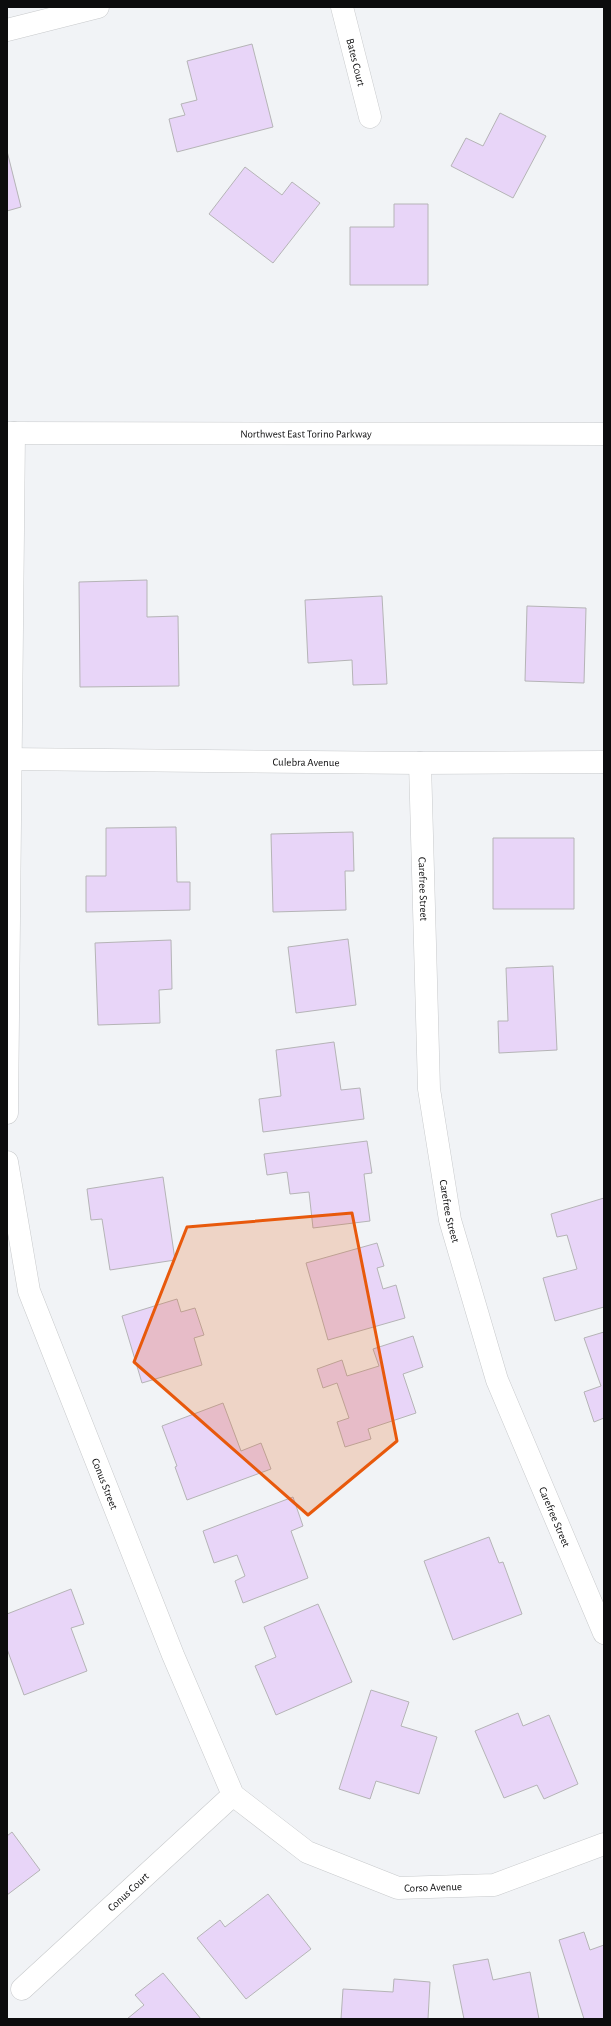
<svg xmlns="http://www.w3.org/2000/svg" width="611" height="2026" font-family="'Alegreya Sans',sans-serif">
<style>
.building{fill:#e8d5f8;stroke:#b5b4b6}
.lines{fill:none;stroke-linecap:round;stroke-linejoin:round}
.minor-casing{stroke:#c8cacc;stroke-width:23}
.minor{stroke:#fff;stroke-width:22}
.marked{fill:#e8590c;fill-opacity:0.2;stroke:#e8590c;stroke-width:3;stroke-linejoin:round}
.labels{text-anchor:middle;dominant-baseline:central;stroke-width:3;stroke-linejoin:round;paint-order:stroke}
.street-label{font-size:11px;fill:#0c0c0d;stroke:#fff}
</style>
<rect width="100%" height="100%" fill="#f1f3f6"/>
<!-- building -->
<path class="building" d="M 252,44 L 273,127 L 177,152 L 169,119 L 185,115 L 181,104 L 197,100 L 187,61 Z
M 500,113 L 546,136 L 513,198 L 451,166 L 466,138 L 483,146 Z
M 7,151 L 21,207 L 7,211 Z
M 245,167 L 282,195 L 292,182 L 320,203 L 273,263 L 209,214 Z
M 394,204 L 428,204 L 428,285 L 350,285 L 350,227 L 394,227 Z
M 147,580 L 147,617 L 178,616 L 179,686 L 80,687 L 79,582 Z
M 382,596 L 387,684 L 353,685 L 352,660 L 308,663 L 305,600 Z
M 527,606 L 586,608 L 584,683 L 525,681 Z
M 176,827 L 177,882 L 190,882 L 190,910 L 86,912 L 86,876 L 106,876 L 106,828 Z
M 353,832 L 354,871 L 345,871 L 346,910 L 273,912 L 271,834 Z
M 493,838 L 574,838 L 574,909 L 493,909 Z
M 348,939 L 356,1005 L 296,1013 L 288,947 Z
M 171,940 L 172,989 L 159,990 L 160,1023 L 98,1025 L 95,943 Z
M 553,966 L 557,1050 L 499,1053 L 498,1021 L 508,1021 L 506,968 Z
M 334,1042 L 341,1090 L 360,1088 L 364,1119 L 263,1132 L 259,1099 L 281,1096 L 276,1050 Z
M 367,1141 L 372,1173 L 364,1174 L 370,1221 L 313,1228 L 309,1192 L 290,1194 L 287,1172 L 267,1175 L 264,1154 Z
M 163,1177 L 175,1260 L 110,1270 L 102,1219 L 91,1220 L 87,1189 Z
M 604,1198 L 604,1307 L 555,1321 L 543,1278 L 577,1269 L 567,1235 L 557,1237 L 551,1214 Z
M 377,1243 L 384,1266 L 377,1268 L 383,1289 L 396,1285 L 405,1318 L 328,1340 L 306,1263 Z
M 177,1299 L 181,1312 L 195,1308 L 204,1335 L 194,1338 L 202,1365 L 142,1383 L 122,1316 Z
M 604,1332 L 604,1418 L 594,1422 L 584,1392 L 601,1386 L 584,1338 Z
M 413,1336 L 423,1367 L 403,1374 L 416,1413 L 368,1429 L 371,1439 L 345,1447 L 337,1422 L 349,1418 L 337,1383 L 323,1388 L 317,1369 L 342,1360 L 347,1376 L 379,1366 L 373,1349 Z
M 223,1403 L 241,1451 L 261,1443 L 271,1469 L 187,1500 L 175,1467 L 177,1466 L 162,1426 Z
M 293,1497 L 303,1526 L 291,1531 L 308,1578 L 243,1603 L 235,1581 L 245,1576 L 237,1555 L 214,1563 L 203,1531 Z
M 489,1537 L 499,1563 L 503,1562 L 522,1614 L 453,1640 L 424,1561 Z
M 71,1589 L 84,1624 L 71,1628 L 87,1671 L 24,1695 L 7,1649 L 7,1614 Z
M 318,1604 L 352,1682 L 276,1715 L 255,1666 L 276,1657 L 264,1627 Z
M 371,1690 L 409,1702 L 401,1726 L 437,1737 L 419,1794 L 376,1781 L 370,1799 L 339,1789 Z
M 518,1713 L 523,1726 L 549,1715 L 578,1784 L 544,1799 L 537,1785 L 504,1798 L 475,1731 Z
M 12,1832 L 40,1870 L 7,1895 L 7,1836 Z
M 268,1894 L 311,1949 L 246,1999 L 197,1938 L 220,1920 L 225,1927 Z
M 584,1932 L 590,1950 L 604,1945 L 604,2019 L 584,2019 L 559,1940 Z
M 488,1959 L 493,1980 L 530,1972 L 539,2019 L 464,2019 L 453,1965 Z
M 163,1973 L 201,2019 L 127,2019 L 144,2005 L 135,1995 Z
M 394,1979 L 430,1982 L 428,2019 L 341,2019 L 343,1989 L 393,1992 Z"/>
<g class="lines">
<defs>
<g id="minor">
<path id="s1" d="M 342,7 L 370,117"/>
<path d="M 7,30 L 98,7"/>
<path id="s2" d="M 7,433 L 604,434"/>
<path id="s3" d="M 7,759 L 420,763 L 604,762"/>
<path id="s4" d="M 420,763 L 429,1089 L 450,1220 L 497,1380 L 604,1633"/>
<path d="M 7,1113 L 14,433"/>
<path id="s5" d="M 7,1162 L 29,1291 L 173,1655 L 233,1795 L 307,1852 L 398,1888 L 494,1885 L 604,1844"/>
<path id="s6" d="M 22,1989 L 233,1795"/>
</g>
</defs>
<!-- minor casing -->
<use href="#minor" class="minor-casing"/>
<!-- minor -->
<use href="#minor" class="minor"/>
</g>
<!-- marked area -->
<path class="marked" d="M 352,1213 L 397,1441 L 308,1515 L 134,1362 L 187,1227 Z"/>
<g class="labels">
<!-- street labels -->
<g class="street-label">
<text stroke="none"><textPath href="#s1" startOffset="57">Bates Court</textPath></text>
<text stroke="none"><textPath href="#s2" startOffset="299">Northwest East Torino Parkway</textPath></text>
<text stroke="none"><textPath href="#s3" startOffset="299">Culebra Avenue</textPath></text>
<text stroke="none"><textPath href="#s4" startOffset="126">Carefree Street</textPath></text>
<text stroke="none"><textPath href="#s4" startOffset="450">Carefree Street</textPath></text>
<text stroke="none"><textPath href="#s5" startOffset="338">Conus Street</textPath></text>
<text stroke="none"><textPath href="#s4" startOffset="774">Carefree Street</textPath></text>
<text stroke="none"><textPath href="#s5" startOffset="901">Corso Avenue</textPath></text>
<text stroke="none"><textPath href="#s6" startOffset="144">Conus Court</textPath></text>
</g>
</g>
<!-- border -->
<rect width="611" height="2026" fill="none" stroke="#0c0c0d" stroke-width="16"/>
</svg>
